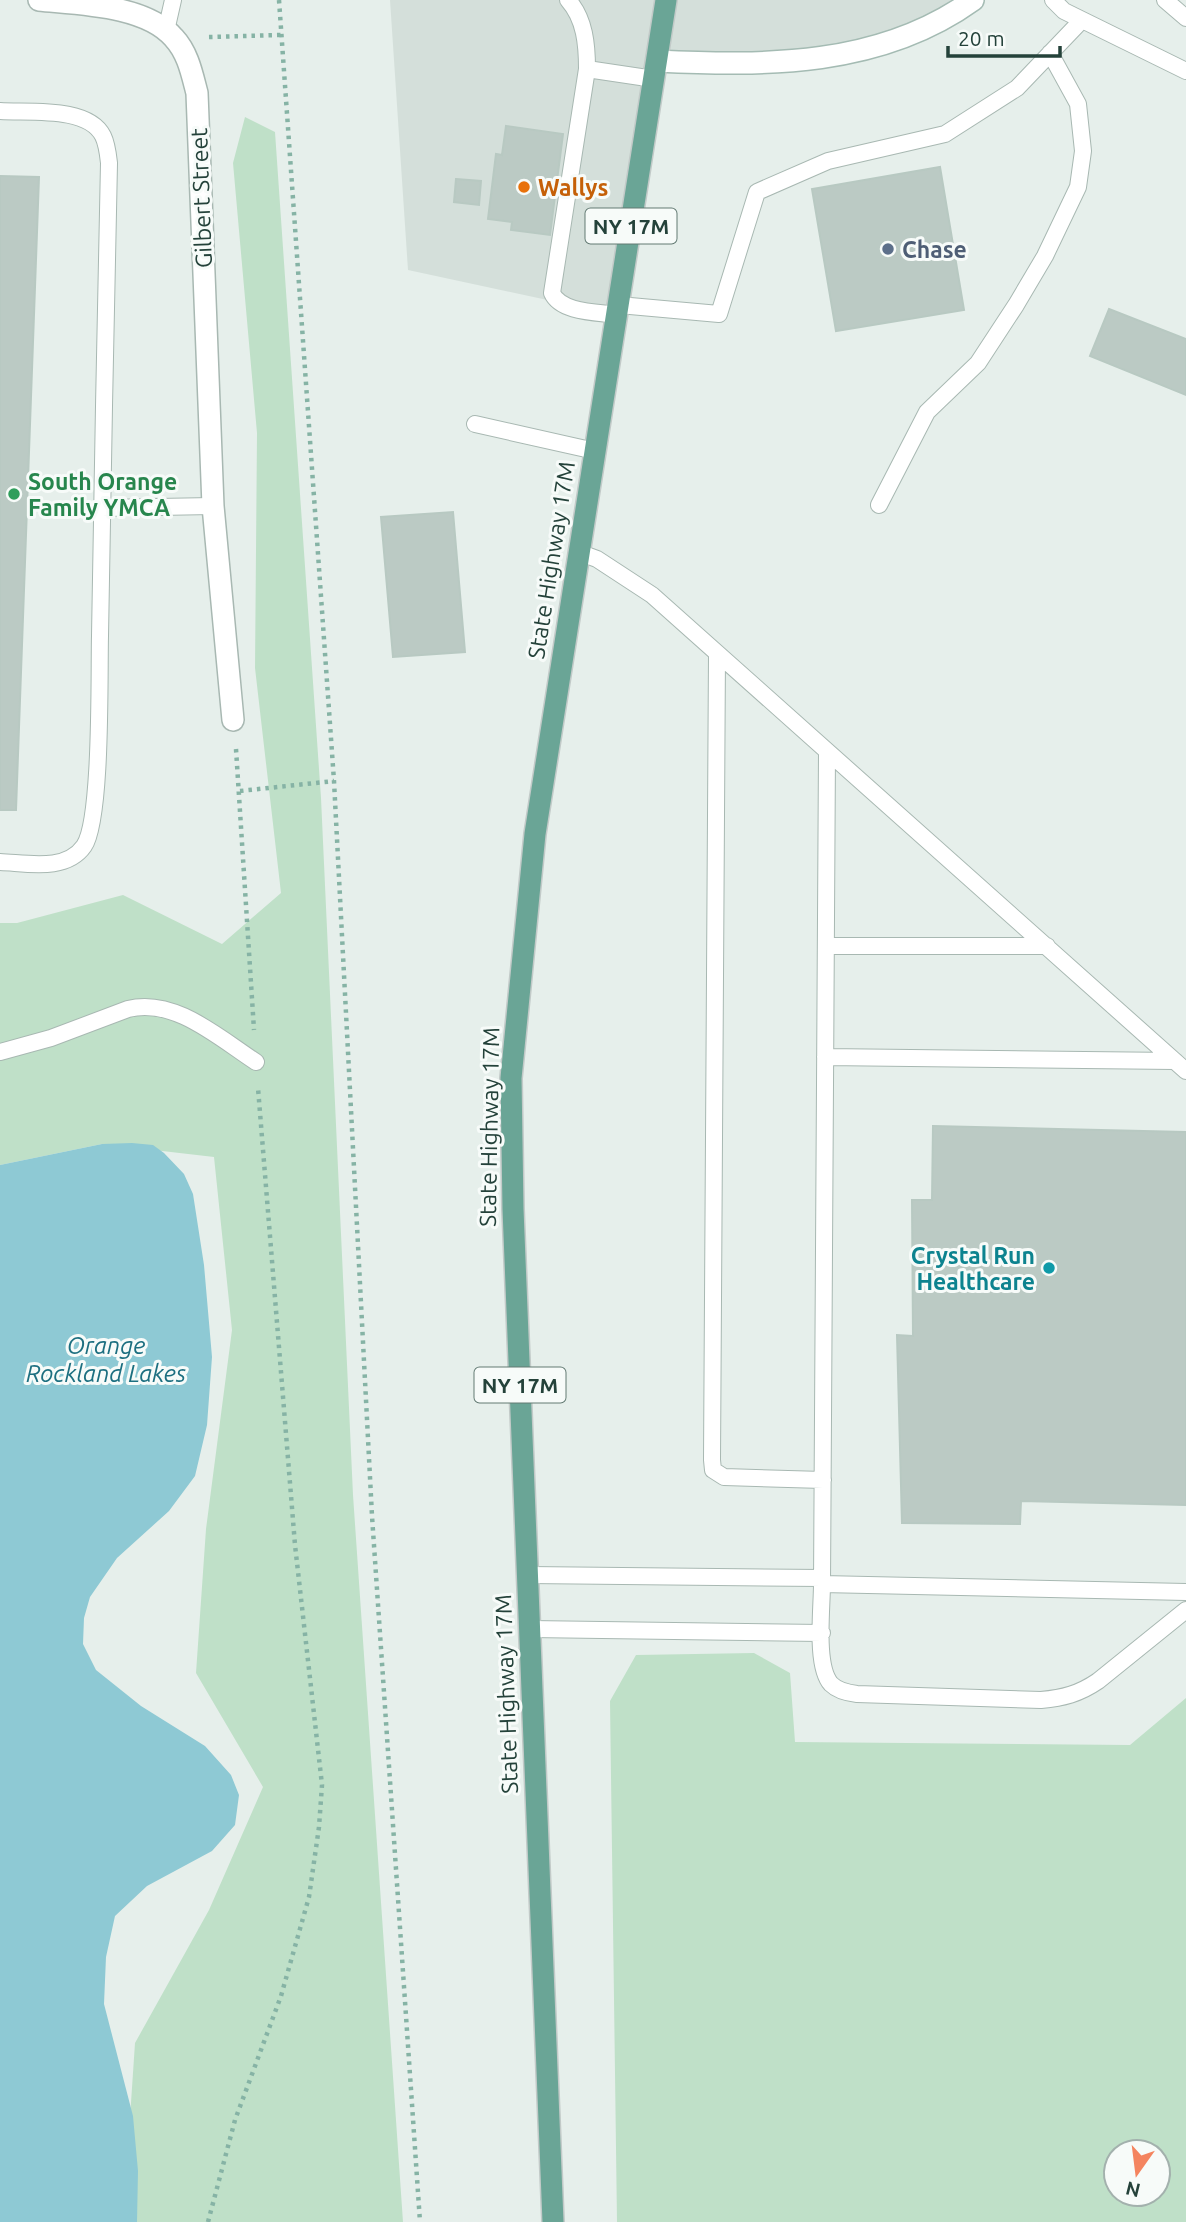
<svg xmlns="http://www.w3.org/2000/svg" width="1186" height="2222" font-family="Ubuntu,sans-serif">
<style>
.built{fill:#d4dfda}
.green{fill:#bfe0c8;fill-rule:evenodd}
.water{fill:#8ec9d4}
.building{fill:#bbcac4;stroke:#b8c9c2;stroke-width:2}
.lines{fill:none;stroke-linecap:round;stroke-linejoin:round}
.lane-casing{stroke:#a8b8b2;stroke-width:18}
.street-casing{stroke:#a8b8b2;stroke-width:24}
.secondary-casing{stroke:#a4bbb3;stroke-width:24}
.primary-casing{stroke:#c2cac8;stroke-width:24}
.path{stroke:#86b3a5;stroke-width:4.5;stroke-dasharray:3.5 5;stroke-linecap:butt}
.lane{stroke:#fff;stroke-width:16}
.street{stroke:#fff;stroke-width:21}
.secondary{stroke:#fff;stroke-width:21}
.primary{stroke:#6aa596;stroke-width:21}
.food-dot{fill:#e8710a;stroke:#f7fbf9;stroke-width:2.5}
.service-dot{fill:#5c6f8a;stroke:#f7fbf9;stroke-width:2.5}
.leisure-dot{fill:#2e9e5b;stroke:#f7fbf9;stroke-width:2.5}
.culture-dot{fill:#0f9aa8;stroke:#f7fbf9;stroke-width:2.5}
.labels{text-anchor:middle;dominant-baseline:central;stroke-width:6;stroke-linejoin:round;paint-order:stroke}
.shield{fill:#f7fbf9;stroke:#637a73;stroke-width:2}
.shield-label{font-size:21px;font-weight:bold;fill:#24423a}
.food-label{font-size:23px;font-weight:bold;fill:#c56008;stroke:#f7fbf9;text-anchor:start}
.street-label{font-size:23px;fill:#24423a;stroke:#f7fbf9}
.service-label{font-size:23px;font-weight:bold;fill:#4e5e75;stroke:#f7fbf9;text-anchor:start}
.leisure-label{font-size:23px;font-weight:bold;fill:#27864d;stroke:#f7fbf9;text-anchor:start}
.culture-label{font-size:23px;font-weight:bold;fill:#0d838f;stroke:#f7fbf9;text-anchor:end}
.water-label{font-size:24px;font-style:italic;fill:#1c6f80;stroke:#f7fbf9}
</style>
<rect width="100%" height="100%" fill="#e6efeb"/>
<!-- built -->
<path class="built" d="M 390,0 L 973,0 L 870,48 L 657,62 L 617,315 L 408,270 Z"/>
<!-- green -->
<path class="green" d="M 245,117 L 275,132 L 321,798 L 353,1495 L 403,2222 L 123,2222 L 135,2043 L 209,1910 L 263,1787 L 196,1673 L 206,1529 L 232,1330 L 214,1157 L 102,1144 L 0,1165 L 0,923 L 17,923 L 123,895 L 222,944 L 281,893 L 255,668 L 257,433 L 233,163 Z
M 754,1653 L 790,1673 L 795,1742 L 1130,1745 L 1186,1698 L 1186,2222 L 617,2222 L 610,1701 L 636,1655 ZM 1116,2152 L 1158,2152 L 1158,2194 L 1116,2194 Z"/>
<!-- water -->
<path class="water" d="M 132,1143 L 153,1145 L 164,1153 L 184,1174 L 193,1194 L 204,1265 L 212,1357 L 207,1425 L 195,1476 L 169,1511 L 117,1558 L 90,1597 L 84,1618 L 83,1644 L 96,1670 L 141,1706 L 205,1746 L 231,1775 L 239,1795 L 235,1825 L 212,1851 L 147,1886 L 115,1916 L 106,1957 L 104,2004 L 133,2116 L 138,2171 L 137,2222 L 0,2222 L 0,1165 L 102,1144 Z"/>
<!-- building -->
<path class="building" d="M 506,126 L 563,134 L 550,235 L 511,230 L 512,222 L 488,219 L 496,154 L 502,155 Z
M 940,167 L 964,310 L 836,331 L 812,189 Z
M 0,176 L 39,177 L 16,810 L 0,810 Z
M 456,179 L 481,181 L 479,205 L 454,202 Z
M 1109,309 L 1186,339 L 1186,395 L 1090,356 Z
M 453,512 L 465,652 L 393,657 L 381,517 Z
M 933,1126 L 1186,1132 L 1186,1505 L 1021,1501 L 1020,1524 L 902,1523 L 897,1335 L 913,1336 L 912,1200 L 932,1200 Z"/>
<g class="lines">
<defs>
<path id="lane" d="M 568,0 C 585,19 587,45 587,69 L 552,293 C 561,313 598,312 617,315
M 1053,0 L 1064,11 L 1186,71
M 1165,0 L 1186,18
M 166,31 L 173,0
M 587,69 L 654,79
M 0,111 C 29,113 88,106 103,136 C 107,144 108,154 109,163 C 106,321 102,478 100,636 C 99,674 102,820 84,846 C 66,872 27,863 0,862
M 619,305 L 719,314 L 757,192 L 828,161 L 945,134 L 1017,88 L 1082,20
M 475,424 L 595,451
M 879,505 L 927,412 L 978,363 L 1016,305 L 1045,256 L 1078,187 L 1083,151 L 1078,104 L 1050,53
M 102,508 L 213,506
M 578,552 L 597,559 L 652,595 L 1186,1071
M 717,654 L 712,1460 L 713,1470 L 724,1477 L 823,1480
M 827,752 L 822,1584 C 822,1609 815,1666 831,1684 C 838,1691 848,1693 857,1694 L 1041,1700 C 1063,1698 1079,1694 1098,1681 L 1186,1610
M 826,946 L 1047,946
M 0,1052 L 51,1038 L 128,1009 C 174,997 219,1038 256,1062
M 825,1057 L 1175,1061
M 528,1575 L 822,1578
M 822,1584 L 1186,1592
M 530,1629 L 822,1633"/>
<path id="street" d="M 39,0 C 79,4 146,5 174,38 C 188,53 192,74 197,93 L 213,506 L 233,720"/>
<path id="secondary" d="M 657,61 C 766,66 880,67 973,0"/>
<path id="primary" d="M 553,2222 L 513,1209 L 511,1078 L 535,834 L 666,0"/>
</defs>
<!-- lane casing -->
<use href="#lane" class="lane-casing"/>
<!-- street casing -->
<use href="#street" class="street-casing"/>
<!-- secondary casing -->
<use href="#secondary" class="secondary-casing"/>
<!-- primary casing -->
<use href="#primary" class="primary-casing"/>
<!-- path -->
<path class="path" d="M 279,0 L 334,781 L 372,1516 L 420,2222
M 209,37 L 281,35
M 236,749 L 254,1030
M 240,791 L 334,781
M 208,2222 L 235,2120 L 281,1996 L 309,1897 L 319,1827 L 322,1785 L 295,1545 L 258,1088"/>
<!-- lane -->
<use href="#lane" class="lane"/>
<!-- street -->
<use href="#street" class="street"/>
<!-- secondary -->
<use href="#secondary" class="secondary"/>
<!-- primary -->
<use href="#primary" class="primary"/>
</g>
<!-- markers -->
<circle class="food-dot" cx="524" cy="187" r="7"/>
<circle class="service-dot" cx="888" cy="249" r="7"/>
<circle class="leisure-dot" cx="14" cy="494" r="7"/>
<circle class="culture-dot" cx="1049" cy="1268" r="7"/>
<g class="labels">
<!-- shield labels -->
<g class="shield">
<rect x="585.5" y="208.5" width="91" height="35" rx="5"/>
<rect x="474.5" y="1367.5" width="91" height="35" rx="5"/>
</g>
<g class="shield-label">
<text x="631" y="226">NY 17M</text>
<text x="520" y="1385">NY 17M</text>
</g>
<!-- food labels -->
<g class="food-label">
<text x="538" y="187">Wallys</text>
</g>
<!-- street labels -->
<g class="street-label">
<text transform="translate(201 198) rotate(-92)">Gilbert Street</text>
<text transform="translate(551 560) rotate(-81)">State Highway 17M</text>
<text transform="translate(489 1127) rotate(-89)">State Highway 17M</text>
<text transform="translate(506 1694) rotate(-92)">State Highway 17M</text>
</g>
<!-- service labels -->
<g class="service-label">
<text x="902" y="249">Chase</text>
</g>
<!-- leisure labels -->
<g class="leisure-label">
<text x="28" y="481">South Orange<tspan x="28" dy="26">Family YMCA</tspan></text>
</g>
<!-- culture labels -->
<g class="culture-label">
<text x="1035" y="1255">Crystal Run<tspan x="1035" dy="26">Healthcare</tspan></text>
</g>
<!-- water labels -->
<g class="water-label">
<text x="106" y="1345">Orange<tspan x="106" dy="28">Rockland Lakes</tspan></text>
</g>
</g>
<!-- north arrow -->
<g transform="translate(1137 2173) rotate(194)"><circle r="33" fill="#f7fbf9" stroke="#a3b1ad" stroke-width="2"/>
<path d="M0-5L12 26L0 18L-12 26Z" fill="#f4845f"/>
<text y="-10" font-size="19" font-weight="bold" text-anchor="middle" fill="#24423a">N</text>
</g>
<!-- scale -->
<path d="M948 46v10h112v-10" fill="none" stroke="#24423a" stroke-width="3.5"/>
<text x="958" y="46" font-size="21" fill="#24423a" stroke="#f7fbf9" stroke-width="5" paint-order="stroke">20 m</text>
</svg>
